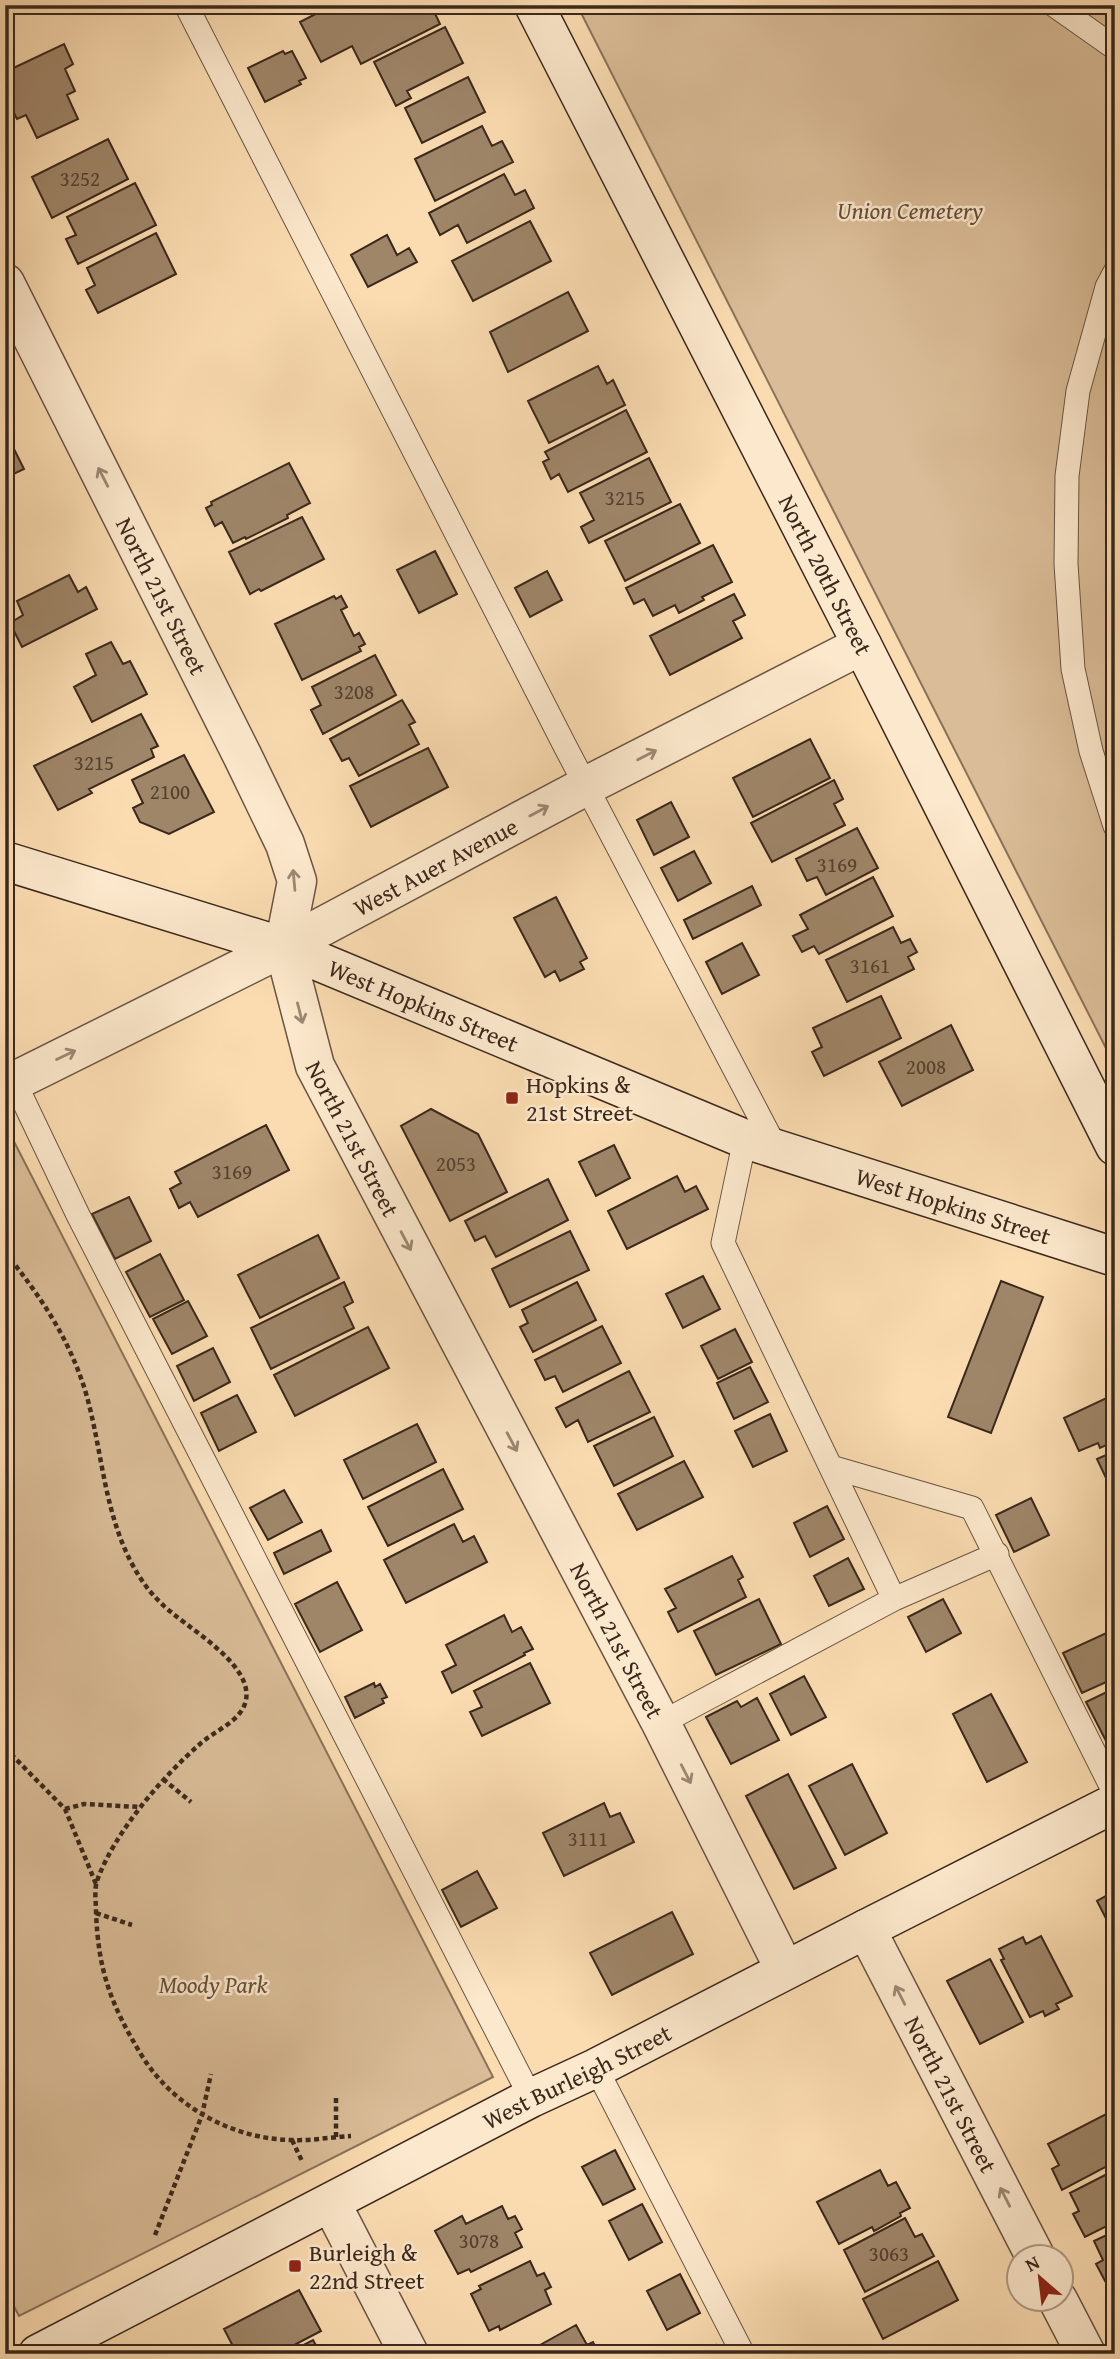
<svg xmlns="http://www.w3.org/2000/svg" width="1120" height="2359" font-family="'Gentium Book Plus',serif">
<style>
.green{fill:#dabd98;stroke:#8a725a;stroke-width:2}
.building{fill:#9f8669;stroke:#3b281c;stroke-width:2}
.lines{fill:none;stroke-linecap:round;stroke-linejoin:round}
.service-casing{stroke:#6b5541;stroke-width:25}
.minor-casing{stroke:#6b5541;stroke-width:41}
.secondary-casing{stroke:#3b281c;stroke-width:41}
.path{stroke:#3b281c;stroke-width:4.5;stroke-dasharray:5 3.5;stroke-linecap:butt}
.service{stroke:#fce8cc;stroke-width:23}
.minor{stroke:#fce8cc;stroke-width:38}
.secondary{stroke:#fce8cc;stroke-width:38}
.oneway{stroke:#9c8874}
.poi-dot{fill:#8f2418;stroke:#fce8cc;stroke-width:2.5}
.labels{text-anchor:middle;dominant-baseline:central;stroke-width:5;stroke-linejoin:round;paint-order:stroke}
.number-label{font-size:21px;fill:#54402f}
.park-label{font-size:24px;font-style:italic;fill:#634d3b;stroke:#fce8cc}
.street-label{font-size:24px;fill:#3b281c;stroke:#fce8cc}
.poi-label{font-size:24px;fill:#3b281c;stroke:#fce8cc;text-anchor:start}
</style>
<rect width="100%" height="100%" fill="#fbdcb1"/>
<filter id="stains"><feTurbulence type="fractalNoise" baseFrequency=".00286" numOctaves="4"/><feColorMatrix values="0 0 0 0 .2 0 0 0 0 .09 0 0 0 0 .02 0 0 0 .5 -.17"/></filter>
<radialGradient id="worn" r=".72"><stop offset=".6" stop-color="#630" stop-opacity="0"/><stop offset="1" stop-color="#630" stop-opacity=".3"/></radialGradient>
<!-- green -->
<path class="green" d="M 577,5 L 1115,5 L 1115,1066 Z
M 5,1124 L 493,2077 L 19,2316 L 5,2289 Z"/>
<!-- building -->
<path class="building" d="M 333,5 L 431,5 L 440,24 L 361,64 L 352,46 L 321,62 L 300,22 Z
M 445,27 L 463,63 L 407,91 L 411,98 L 396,106 L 374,62 Z
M 64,44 L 73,64 L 65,69 L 75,91 L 67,95 L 78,119 L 37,138 L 26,115 L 17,119 L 10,105 L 5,107 L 5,72 Z
M 283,51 L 285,54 L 292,51 L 306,78 L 299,81 L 301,84 L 265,102 L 248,68 Z
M 468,77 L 485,112 L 422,143 L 405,108 Z
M 482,126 L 492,146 L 502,141 L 513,162 L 435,201 L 415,159 Z
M 108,139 L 128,179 L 52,218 L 32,177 Z
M 504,174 L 515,195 L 525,190 L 534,208 L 467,243 L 458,225 L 440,235 L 429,213 Z
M 135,183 L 156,225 L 78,264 L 66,239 L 76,235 L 67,217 Z
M 530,221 L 551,261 L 473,301 L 452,261 Z
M 156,233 L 176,274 L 98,313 L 86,290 L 95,285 L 87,268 Z
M 387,235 L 397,255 L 409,248 L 417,262 L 368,287 L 351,255 Z
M 568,292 L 588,331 L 508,372 L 490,332 Z
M 598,366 L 607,384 L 613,380 L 625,405 L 549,443 L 528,401 Z
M 626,410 L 647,452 L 568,492 L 559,474 L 551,479 L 543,462 L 549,459 L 545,452 Z
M 11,443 L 24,469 L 5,478 L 5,446 Z
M 649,458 L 671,502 L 589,543 L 581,527 L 594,520 L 580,493 Z
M 289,463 L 310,503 L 287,515 L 288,518 L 246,539 L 245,537 L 233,543 L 222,522 L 215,526 L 206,508 L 212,505 L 211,502 Z
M 680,504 L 700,543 L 625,581 L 605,541 Z
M 302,517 L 324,559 L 261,591 L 259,589 L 250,594 L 229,552 Z
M 713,545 L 732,582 L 702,597 L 704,600 L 679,613 L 675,605 L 653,616 L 644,599 L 634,604 L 626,588 Z
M 435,551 L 457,594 L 419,613 L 397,570 Z
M 547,571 L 562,600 L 530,617 L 515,588 Z
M 69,575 L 78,592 L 86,587 L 97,609 L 22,647 L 10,623 L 23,615 L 17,601 Z
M 734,594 L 745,615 L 733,621 L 742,638 L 670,675 L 650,636 Z
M 334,596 L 336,599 L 341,596 L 347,607 L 341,610 L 354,636 L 359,633 L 365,644 L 359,647 L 361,651 L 302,680 L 275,624 Z
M 111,642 L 123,664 L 130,661 L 147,694 L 92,722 L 74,687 L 96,675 L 86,654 Z
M 375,655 L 396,695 L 323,734 L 311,710 L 321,705 L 312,687 Z
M 402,700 L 415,722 L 409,725 L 419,744 L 359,776 L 349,758 L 342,761 L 330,739 Z
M 141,714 L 158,746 L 151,749 L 154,757 L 89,789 L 92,793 L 58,810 L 34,766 Z
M 810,739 L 830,778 L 753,817 L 733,778 Z
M 428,748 L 448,787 L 371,827 L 350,786 Z
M 184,755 L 214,812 L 169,834 L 140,822 L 133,808 L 143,803 L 132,780 Z
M 834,780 L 843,799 L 834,804 L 845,825 L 772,862 L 751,823 Z
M 671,802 L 689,837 L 654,855 L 637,820 Z
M 857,828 L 878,868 L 826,895 L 817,877 L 807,881 L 796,859 Z
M 694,851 L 711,883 L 678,901 L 661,868 Z
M 873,877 L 893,916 L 819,954 L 814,946 L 802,952 L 793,936 L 808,929 L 800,915 Z
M 752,886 L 761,905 L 693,939 L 684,920 Z
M 556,897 L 587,958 L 580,962 L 584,969 L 560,981 L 555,971 L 545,977 L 514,918 Z
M 893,927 L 901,943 L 910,939 L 917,952 L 908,957 L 914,969 L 847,1002 L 826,960 Z
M 742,943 L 759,975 L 722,994 L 706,962 Z
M 881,996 L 901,1038 L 824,1076 L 812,1052 L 822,1047 L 813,1028 Z
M 951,1025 L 973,1070 L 902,1106 L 879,1062 Z
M 431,1109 L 478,1134 L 507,1192 L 450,1221 L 401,1126 Z
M 266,1125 L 289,1170 L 198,1217 L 190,1202 L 179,1208 L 170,1189 L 181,1183 L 175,1172 Z
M 614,1145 L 630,1178 L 596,1196 L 579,1162 Z
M 677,1176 L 685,1192 L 696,1186 L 708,1209 L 627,1249 L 608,1211 Z
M 548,1179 L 568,1220 L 496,1257 L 485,1236 L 475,1241 L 465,1221 Z
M 129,1197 L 151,1241 L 115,1259 L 92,1214 Z
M 570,1231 L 589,1270 L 510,1307 L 492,1269 Z
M 318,1235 L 339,1278 L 260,1318 L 238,1275 Z
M 160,1254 L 184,1300 L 150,1317 L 126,1272 Z
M 703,1276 L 720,1309 L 683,1328 L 666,1294 Z
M 1001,1281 L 1043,1297 L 991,1433 L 948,1417 Z
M 344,1282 L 353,1302 L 344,1307 L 354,1328 L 271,1369 L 251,1328 Z
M 577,1282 L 596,1320 L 533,1352 L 520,1327 L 528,1323 L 522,1310 Z
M 188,1301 L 207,1336 L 172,1354 L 153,1319 Z
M 602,1326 L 621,1363 L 563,1392 L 555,1376 L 545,1380 L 535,1360 Z
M 368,1327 L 389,1368 L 295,1416 L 274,1375 Z
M 735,1329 L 752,1362 L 718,1379 L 701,1346 Z
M 213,1348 L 230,1382 L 194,1401 L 177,1366 Z
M 750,1367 L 768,1402 L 734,1419 L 717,1383 Z
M 629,1371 L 650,1412 L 588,1442 L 578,1420 L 566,1427 L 556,1408 Z
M 1115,1394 L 1115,1441 L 1100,1448 L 1098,1443 L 1079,1451 L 1064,1418 Z
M 237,1395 L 256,1432 L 219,1451 L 201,1413 Z
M 770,1414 L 787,1451 L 753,1467 L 735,1431 Z
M 654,1417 L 673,1456 L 614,1486 L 594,1446 Z
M 417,1424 L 436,1462 L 363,1499 L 344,1460 Z
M 1115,1451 L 1115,1497 L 1097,1459 Z
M 684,1461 L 703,1497 L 637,1530 L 618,1494 Z
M 443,1469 L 463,1509 L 388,1546 L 368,1507 Z
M 284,1490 L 302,1522 L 268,1540 L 250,1508 Z
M 1031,1498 L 1049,1535 L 1014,1552 L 996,1515 Z
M 827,1506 L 844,1539 L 810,1557 L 794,1523 Z
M 454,1524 L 463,1542 L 474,1536 L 487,1562 L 406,1603 L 384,1560 Z
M 321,1530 L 331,1551 L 284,1574 L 274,1553 Z
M 732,1556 L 743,1577 L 738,1580 L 746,1597 L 678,1632 L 668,1612 L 676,1608 L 665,1589 Z
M 848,1558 L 864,1589 L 829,1606 L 814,1576 Z
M 337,1582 L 362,1630 L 320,1652 L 295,1604 Z
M 759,1599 L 781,1644 L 716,1675 L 694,1631 Z
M 943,1599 L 961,1633 L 926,1652 L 908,1617 Z
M 504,1615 L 512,1632 L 521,1627 L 533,1649 L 524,1653 L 525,1655 L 452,1693 L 442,1672 L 456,1665 L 446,1645 Z
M 1115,1629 L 1115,1678 L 1082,1693 L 1063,1653 Z
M 530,1663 L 550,1703 L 482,1736 L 470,1712 L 482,1707 L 474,1691 Z
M 804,1676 L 826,1717 L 791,1735 L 770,1694 Z
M 374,1683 L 375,1687 L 380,1684 L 387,1697 L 382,1699 L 384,1703 L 355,1718 L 345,1697 Z
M 1115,1688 L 1115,1737 L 1106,1741 L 1086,1702 Z
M 991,1694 L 1027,1762 L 987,1782 L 953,1714 Z
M 757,1698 L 779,1740 L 731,1764 L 706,1717 L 737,1701 L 741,1707 Z
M 852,1764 L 887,1833 L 845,1855 L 809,1786 Z
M 788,1774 L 836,1868 L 794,1889 L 746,1796 Z
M 604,1803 L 610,1817 L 620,1813 L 634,1842 L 564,1876 L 543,1833 Z
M 477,1871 L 497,1908 L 461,1927 L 442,1890 Z
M 1115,1891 L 1115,1936 L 1097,1901 Z
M 672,1912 L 693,1954 L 612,1995 L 590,1953 Z
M 1041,1936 L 1072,1996 L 1056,2004 L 1059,2009 L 1045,2016 L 1043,2011 L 1030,2017 L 1001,1960 L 1004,1959 L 999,1949 L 1023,1937 L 1026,1944 Z
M 990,1959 L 1023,2022 L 980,2044 L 947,1981 Z
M 1112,2111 L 1115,2117 L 1115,2162 L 1062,2190 L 1052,2169 L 1059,2165 L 1048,2144 Z
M 615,2150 L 635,2189 L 603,2205 L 582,2167 Z
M 880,2170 L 888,2186 L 896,2182 L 910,2208 L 900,2213 L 901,2216 L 874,2231 L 872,2227 L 839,2244 L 817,2202 Z
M 1115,2170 L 1115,2222 L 1085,2237 L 1073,2214 L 1079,2211 L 1070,2193 Z
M 642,2204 L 662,2242 L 629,2260 L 609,2221 Z
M 502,2206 L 508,2219 L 515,2216 L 522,2229 L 515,2233 L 522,2247 L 471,2272 L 469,2269 L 458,2274 L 435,2231 L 462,2216 L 466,2224 Z
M 905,2218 L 915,2237 L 922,2234 L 934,2256 L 865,2292 L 844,2250 Z
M 1115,2231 L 1115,2276 L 1105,2281 L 1096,2264 L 1103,2260 L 1094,2241 Z
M 530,2261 L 537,2276 L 544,2273 L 551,2287 L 545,2290 L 551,2304 L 500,2330 L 499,2326 L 489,2331 L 471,2294 L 481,2289 L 479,2286 Z
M 938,2261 L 958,2300 L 883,2339 L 863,2299 Z
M 680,2274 L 700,2313 L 667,2330 L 647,2291 Z
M 299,2290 L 321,2331 L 277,2354 L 237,2354 L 224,2329 Z
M 576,2325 L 587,2345 L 593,2342 L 599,2354 L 524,2354 Z
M 313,2340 L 320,2353 L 328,2349 L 331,2354 L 286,2354 Z
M 716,2345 L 720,2354 L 700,2354 Z"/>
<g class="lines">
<defs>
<path id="service" d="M 186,5 L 565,746 L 777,1150
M 1054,5 L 1115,48
M 1115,272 L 1107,287 L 1078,391 L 1067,476 L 1066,564 L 1073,669 L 1091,751 L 1115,826
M 14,1081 L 78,1215 L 531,2098
M 745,1139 L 723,1243 L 894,1599
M 831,1467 L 972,1508 L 1115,1794
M 661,1723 L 894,1599 L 997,1554
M 596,2068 L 743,2354"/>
<g id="minor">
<path id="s1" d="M 5,283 L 243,757 L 285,844 L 297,881 L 284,947 L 315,1066 L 661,1723 L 785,1970"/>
<path id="s2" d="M 5,1086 L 284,947 L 586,786 L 862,645"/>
<path id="s3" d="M 866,1929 L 1036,2258"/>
<path d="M 331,2203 L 409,2354"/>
<path d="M 1058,2300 L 1086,2354"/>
</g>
<g id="secondary">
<path id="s4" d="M 534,5 L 862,645 L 1115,1146"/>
<path id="s5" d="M 5,861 L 284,947 L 745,1139 L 1115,1257"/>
<path id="s6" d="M 38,2354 L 531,2098 L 596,2068 L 866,1929 L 1115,1803"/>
</g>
</defs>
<!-- service casing -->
<use href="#service" class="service-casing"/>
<!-- minor casing -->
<use href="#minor" class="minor-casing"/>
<!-- secondary casing -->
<use href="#secondary" class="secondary-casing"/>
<!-- path -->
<path class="path" d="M 5,1252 C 40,1296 68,1336 85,1390 C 102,1447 103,1508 131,1562 C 140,1579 149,1592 163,1605 C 185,1627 253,1663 246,1700 C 242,1721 214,1731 200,1744 C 162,1777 114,1833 97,1881 C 94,1890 96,1901 96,1911 C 98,1971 111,2005 142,2056 C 174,2107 232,2139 292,2140 C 311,2141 331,2137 351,2136
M 5,1748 L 65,1809 L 96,1884
M 163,1779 L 191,1802
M 65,1809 L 84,1804 L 140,1807
M 96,1913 L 132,1925
M 336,2137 L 336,2095
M 292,2140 L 302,2161
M 155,2235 L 202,2115 L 211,2074"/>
<!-- service -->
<use href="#service" class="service"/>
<!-- minor -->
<use href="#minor" class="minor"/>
<!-- secondary -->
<use href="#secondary" class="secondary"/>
</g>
<!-- one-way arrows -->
<defs><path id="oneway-shaft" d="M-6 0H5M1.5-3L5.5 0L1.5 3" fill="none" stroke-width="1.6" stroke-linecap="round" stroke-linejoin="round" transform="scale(1.75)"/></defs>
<g class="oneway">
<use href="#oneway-shaft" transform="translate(103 477) rotate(-117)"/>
<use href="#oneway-shaft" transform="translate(647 755) rotate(-27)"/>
<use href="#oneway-shaft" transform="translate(539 811) rotate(-28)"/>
<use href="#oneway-shaft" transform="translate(294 880) rotate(-95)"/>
<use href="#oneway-shaft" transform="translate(300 1013) rotate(76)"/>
<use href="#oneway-shaft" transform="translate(66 1055) rotate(-26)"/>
<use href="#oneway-shaft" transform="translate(406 1241) rotate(62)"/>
<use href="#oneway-shaft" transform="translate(512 1442) rotate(62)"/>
<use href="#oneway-shaft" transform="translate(686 1774) rotate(63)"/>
<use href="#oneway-shaft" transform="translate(900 1995) rotate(-117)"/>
<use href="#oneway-shaft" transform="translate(1005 2197) rotate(-117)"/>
</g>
<!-- markers -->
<g class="poi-dot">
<rect x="505" y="1091" width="14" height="14" rx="3.5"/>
<rect x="288" y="2259" width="14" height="14" rx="3.5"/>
</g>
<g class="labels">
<!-- number labels -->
<g class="number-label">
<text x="80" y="178">3252</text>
<text x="625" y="497">3215</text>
<text x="354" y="691">3208</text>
<text x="94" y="762">3215</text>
<text x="170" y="791">2100</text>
<text x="837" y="864">3169</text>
<text x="870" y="965">3161</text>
<text x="926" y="1066">2008</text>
<text x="456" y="1163">2053</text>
<text x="232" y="1171">3169</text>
<text x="588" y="1838">3111</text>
<text x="479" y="2240">3078</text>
<text x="889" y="2253">3063</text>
</g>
<!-- park labels -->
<g class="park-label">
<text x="910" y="210">Union Cemetery</text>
<text x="213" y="1984">Moody Park</text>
</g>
<!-- street labels -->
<g class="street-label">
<text stroke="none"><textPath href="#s4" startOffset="640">North 20th Street</textPath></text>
<text stroke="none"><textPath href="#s1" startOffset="350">North 21st Street</textPath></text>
<text stroke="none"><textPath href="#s2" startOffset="483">West Auer Avenue</textPath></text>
<text stroke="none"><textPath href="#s5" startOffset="443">West Hopkins Street</textPath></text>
<text stroke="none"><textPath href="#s1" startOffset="938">North 21st Street</textPath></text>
<text stroke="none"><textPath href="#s5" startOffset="1010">West Hopkins Street</textPath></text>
<text stroke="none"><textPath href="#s1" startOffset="1505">North 21st Street</textPath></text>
<text stroke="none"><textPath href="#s6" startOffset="606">West Burleigh Street</textPath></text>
<text stroke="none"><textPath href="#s3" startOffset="186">North 21st Street</textPath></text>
</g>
<!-- poi labels -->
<g class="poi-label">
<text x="526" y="1084">Hopkins &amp;<tspan x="526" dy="28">21st Street</tspan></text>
<text x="309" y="2252">Burleigh &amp;<tspan x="309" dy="28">22nd Street</tspan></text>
</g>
</g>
<!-- margin -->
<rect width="1120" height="2359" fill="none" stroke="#fbdcb1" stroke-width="28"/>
<rect x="7" y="7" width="1106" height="2345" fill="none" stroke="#3b281c" stroke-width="3.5"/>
<rect x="14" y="14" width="1092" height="2331" fill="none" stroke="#3b281c" stroke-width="2"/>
<!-- north arrow -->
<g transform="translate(1040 2278) rotate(332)"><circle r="33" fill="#fce8cc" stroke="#af9b86" stroke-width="2"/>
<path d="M0-5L12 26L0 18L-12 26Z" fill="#8f2418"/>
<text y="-10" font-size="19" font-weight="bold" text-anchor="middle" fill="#3b281c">N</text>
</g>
<rect width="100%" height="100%" filter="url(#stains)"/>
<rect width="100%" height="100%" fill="url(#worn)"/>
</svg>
